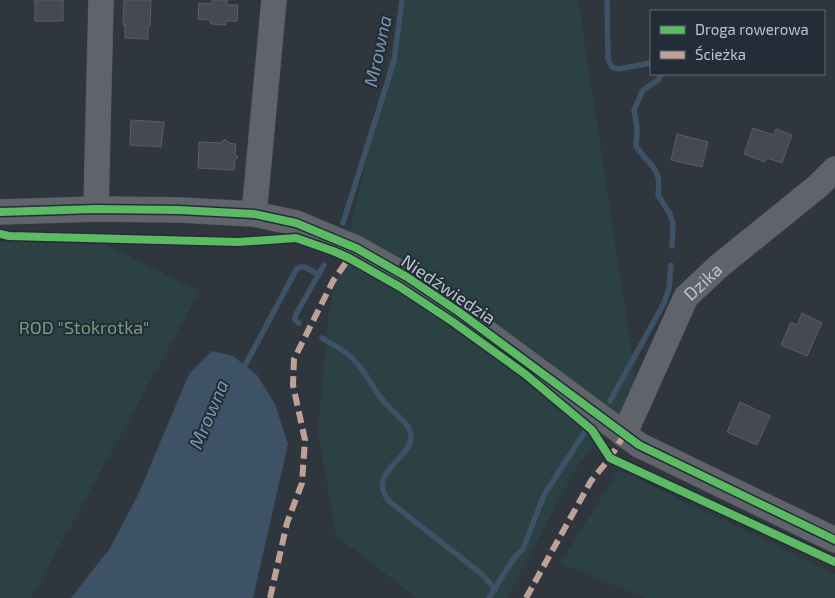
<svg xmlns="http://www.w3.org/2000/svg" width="835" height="598" font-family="'Exo 2',sans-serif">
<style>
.green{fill:#2c4143}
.water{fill:#3e5267}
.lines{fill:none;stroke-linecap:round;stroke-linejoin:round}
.stream{stroke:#3e5267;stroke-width:5.5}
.building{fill:#444a50;stroke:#585e64}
.minor-casing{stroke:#4d5258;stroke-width:26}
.minor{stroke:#60646a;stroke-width:25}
.quiet{stroke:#bda197;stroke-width:6;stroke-dasharray:12 6;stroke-linecap:butt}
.cycleway-casing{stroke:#222d38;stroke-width:11}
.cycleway{stroke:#5cba63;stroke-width:8}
.labels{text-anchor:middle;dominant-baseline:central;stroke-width:4;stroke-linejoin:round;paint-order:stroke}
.street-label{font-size:18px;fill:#bbc3cc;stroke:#222d38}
.park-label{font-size:18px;fill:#749c7a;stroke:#222d38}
.water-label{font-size:19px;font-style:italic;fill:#7e96ad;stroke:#222d38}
</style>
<rect width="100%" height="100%" fill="#2f363d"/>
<!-- green -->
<path class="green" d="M 403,0 L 578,0 L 638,392 L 576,468 L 507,598 L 417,598 L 336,536 L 318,431 L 329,308 L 354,214 Z
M 0,242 L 103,243 L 200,291 L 31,598 L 0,598 Z
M 619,470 L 835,574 L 835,598 L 645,598 L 560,563 Z"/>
<!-- water -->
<path class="water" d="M 212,351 L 233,356 L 257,375 L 275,404 L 288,444 L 253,598 L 71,598 L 110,548 L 138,495 L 189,374 Z"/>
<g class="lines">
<!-- stream -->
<path class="stream" d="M 607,0 L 608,60 L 612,67 L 618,69 L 651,63
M 662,74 L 658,80 L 643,90 L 634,110 L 637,128 L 636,146 C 650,168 662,166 658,195 L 670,214 L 673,223 L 672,246
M 343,223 L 394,61 L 402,0
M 299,323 L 295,320 L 295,316 L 324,265
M 322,338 C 331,344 343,349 351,357 C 363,368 369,381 378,394 C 383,402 390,408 396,414 C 402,420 411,427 411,436 C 413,458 364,473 390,502 L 483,575 L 495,590
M 242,371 L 296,270 L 300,267 L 305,267 L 319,275
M 610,401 L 664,303 L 669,288 L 671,265
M 489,598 L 514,558 L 523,549 L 544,495 L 584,433"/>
</g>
<!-- building -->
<path class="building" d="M 35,0 L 63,0 L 63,21 L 35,21 Z
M 124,0 L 151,0 L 150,26 L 148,26 L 148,39 L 125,38 L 125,25 L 123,25 Z
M 212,0 L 227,0 L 227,5 L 238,5 L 237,21 L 226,21 L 226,25 L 211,24 L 210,20 L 198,19 L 199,3 L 211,4 Z
M 131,120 L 164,122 L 161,147 L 130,145 Z
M 753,128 L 774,135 L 776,129 L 792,135 L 782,163 L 767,158 L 765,162 L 744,154 Z
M 677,134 L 708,142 L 702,167 L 671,160 Z
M 225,139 L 229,143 L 236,144 L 235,154 L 238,157 L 235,160 L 234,170 L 198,168 L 199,142 L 221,143 Z
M 802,313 L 822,323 L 807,356 L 781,345 L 791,322 L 797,325 Z
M 740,402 L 770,416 L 757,445 L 727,432 Z"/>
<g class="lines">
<defs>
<g id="minor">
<path d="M 96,209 L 101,0"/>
<path d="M 0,212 L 96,209 L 179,210 L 254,214 L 296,223 L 356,248 L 407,277 L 459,312 L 639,445 L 835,540"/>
<path d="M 254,214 L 274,0"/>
<path id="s1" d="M 624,435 L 686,297 L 719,266 L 818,186 L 835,169"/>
</g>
</defs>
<!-- minor casing -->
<use href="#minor" class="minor-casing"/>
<!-- minor -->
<use href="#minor" class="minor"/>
<!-- quiet -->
<path class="quiet" d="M 270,598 L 287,523 L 302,483 L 305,440 L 293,385 L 294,359 L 333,281 L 352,254
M 526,598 L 591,481 L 610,458 L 624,435"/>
<defs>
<path id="cycleway" d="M 0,212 L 96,209 L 179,210 L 254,214 L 296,223 L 356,248 L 407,277 L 459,312 L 639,445 L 835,540
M 0,234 L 9,236 L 238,242 L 296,238 L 333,251 L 349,258 L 400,287 L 453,322 L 525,374 L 592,430 L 610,458 L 835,562"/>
</defs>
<!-- cycleway casing -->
<use href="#cycleway" class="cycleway-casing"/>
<!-- cycleway -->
<use href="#cycleway" class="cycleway"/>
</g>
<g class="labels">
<!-- street labels -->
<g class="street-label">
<text stroke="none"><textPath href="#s1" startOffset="174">Dzika</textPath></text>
<text transform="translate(449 289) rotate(34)">Niedźwiedzia</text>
</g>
<!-- park labels -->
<g class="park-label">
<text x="84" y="327">ROD "Stokrotka"</text>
</g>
<!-- water labels -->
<g class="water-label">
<text transform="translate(377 51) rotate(-78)">Mrowna</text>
<text transform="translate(208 414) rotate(-67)">Mrowna</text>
</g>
</g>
<!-- legend -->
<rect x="650" y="10" width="175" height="65" fill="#222d38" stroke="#5f6973"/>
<rect x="660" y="26" width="25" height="8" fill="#5cba63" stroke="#5f6973"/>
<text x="695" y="35" font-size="15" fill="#bbc3cc">Droga rowerowa</text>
<rect x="660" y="51" width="25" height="8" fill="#bda197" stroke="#5f6973"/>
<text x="695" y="60" font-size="15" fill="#bbc3cc">Ścieżka</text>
</svg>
